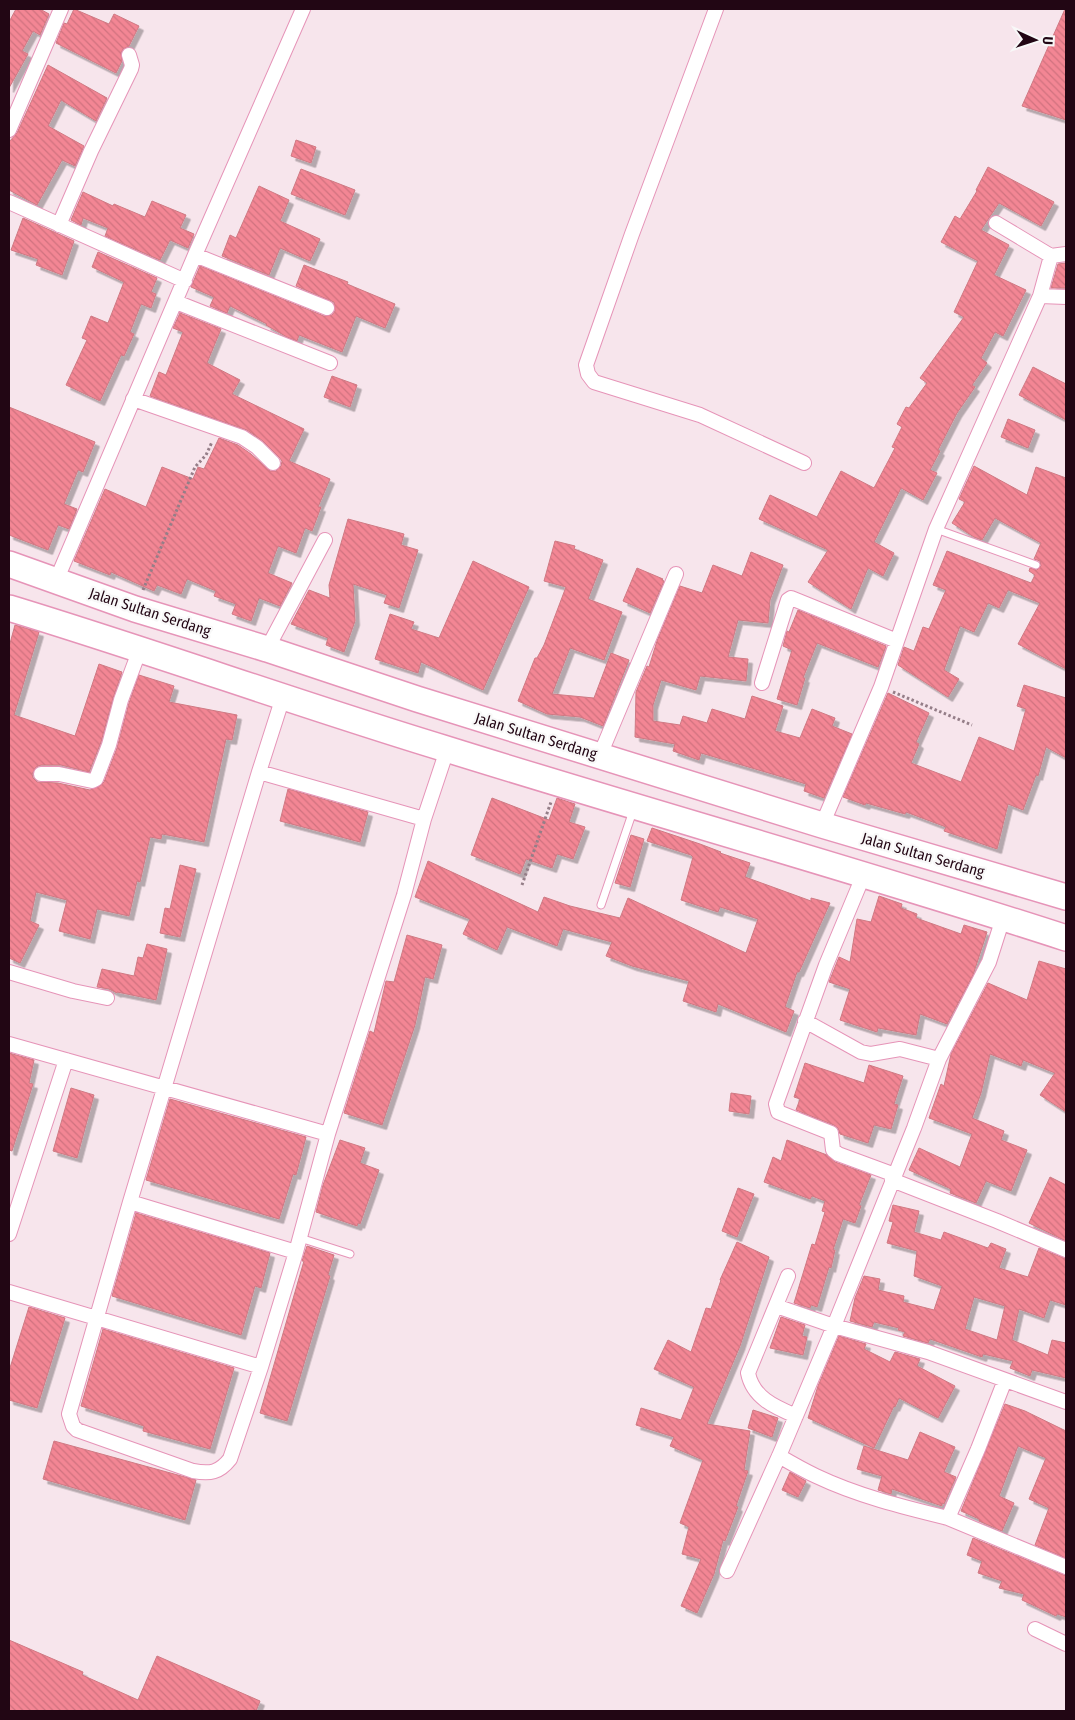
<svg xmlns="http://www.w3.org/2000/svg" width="1075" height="1720" font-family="'Fira Sans Condensed',sans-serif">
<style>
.building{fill:url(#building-back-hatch);stroke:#cf7983;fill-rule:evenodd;filter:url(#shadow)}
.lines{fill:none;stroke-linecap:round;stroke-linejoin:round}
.lane-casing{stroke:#e694b8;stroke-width:9}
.street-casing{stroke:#e694b8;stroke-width:16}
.highway-casing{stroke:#e694b8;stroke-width:28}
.path{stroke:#957e88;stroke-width:3;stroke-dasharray:2.5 2.5;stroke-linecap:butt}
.lane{stroke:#fff;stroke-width:7}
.street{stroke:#fff;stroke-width:14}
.highway{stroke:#fff;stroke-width:25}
.labels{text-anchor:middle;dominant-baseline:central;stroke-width:4.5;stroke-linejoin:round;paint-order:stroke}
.street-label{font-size:15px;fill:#220614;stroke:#f8f8f8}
</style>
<defs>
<pattern id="building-back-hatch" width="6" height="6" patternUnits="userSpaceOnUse" patternTransform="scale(1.25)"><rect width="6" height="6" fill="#f38694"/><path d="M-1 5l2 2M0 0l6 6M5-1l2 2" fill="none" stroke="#d0727f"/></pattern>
<filter id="shadow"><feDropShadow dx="4.5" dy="4.5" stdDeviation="0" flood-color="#0004"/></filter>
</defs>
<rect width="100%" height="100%" fill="#f7e5ec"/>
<!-- building -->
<path class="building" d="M 16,9 L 40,9 L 49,14 L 40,35 L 33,31 L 22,51 L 28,54 L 9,88 L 9,22 Z
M 74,9 L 109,24 L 114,14 L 139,26 L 129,46 L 123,49 L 121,53 L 122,61 L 116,73 L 56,43 L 64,23 L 67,24 Z
M 1065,9 L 1066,9 L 1066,120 L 1022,106 Z
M 48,65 L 107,98 L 96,121 L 61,100 L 48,126 L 84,146 L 75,166 L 62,160 L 37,205 L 9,190 L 9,142 L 17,133 Z
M 296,140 L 316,147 L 311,163 L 291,156 Z
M 988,167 L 1054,202 L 1041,226 L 999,203 L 981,230 L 1009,245 L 994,275 L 1026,290 L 1003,336 L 995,332 L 981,358 L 987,363 L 972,385 L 975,387 L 957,413 L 938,450 L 940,451 L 930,470 L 937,473 L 923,500 L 901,488 L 874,542 L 894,553 L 883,576 L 868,568 L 851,609 L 808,582 L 828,550 L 759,519 L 770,495 L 817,517 L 841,471 L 874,488 L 895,448 L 892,447 L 902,427 L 897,424 L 906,407 L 909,408 L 927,383 L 920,378 L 964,317 L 954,312 L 978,261 L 941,242 L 955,216 L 960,219 L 977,191 L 976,190 Z
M 301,169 L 355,190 L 345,215 L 291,194 Z
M 259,186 L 289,200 L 280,221 L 320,239 L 310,261 L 280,248 L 269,275 L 222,256 L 230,235 L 236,238 Z
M 83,192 L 113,206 L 114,204 L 145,217 L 152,201 L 186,215 L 180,228 L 194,234 L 188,248 L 170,240 L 160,260 L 105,236 L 108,228 L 83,218 L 81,225 L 71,220 Z
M 23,218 L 74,241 L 62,275 L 36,265 L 38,259 L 11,250 Z
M 98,252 L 157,278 L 151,292 L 156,294 L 151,308 L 141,304 L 130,332 L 134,334 L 124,356 L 121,355 L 100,401 L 66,385 L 87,340 L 82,338 L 91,316 L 108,323 L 124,282 L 92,267 Z
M 1066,263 L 1066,288 L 1051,288 L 1058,264 Z
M 304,265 L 348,282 L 347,284 L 395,304 L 385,328 L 356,316 L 342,352 L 299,335 L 297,341 L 287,337 L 266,325 L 267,324 L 230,306 L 227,313 L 210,306 L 214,297 L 191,287 L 200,266 L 324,316 L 332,315 L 335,311 L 334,302 L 296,286 Z
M 180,313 L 221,329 L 207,363 L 240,380 L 232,394 L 304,429 L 289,461 L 330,479 L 318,507 L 321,507 L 312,531 L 305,528 L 296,553 L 278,546 L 268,573 L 292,583 L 280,606 L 259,598 L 251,621 L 232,614 L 236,604 L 214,596 L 216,591 L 187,579 L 181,594 L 157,585 L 154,591 L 111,572 L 110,575 L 74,561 L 105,489 L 146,507 L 162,467 L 193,479 L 198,467 L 204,469 L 219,438 L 238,445 L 251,454 L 270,471 L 276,471 L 281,466 L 282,461 L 279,457 L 263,441 L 247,430 L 150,396 L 159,372 L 166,375 L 183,332 L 173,328 Z
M 1033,367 L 1066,384 L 1066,420 L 1019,395 Z
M 332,376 L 357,385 L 350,407 L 324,397 Z
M 9,407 L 95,442 L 83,472 L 78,470 L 64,504 L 77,509 L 69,529 L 58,525 L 48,550 L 9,535 Z
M 1008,419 L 1035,430 L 1028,448 L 1001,437 Z
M 974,466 L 1027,495 L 1036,467 L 1066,478 L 1066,669 L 1018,644 L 1040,603 L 1008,590 L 999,608 L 988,603 L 974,632 L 960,626 L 944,670 L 959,679 L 948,697 L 898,665 L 904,647 L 914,651 L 923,627 L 929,629 L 946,590 L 933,585 L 947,551 L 1031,583 L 1035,575 L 1029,571 L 1030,568 L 1037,570 L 1041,566 L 1040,561 L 1034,559 L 1041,543 L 995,518 L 982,540 L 974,537 L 952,523 L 965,502 L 959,499 Z
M 348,519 L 404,534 L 401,545 L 418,550 L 399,608 L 384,603 L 387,595 L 353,584 L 355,621 L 344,652 L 326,645 L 328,638 L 291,624 L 309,590 L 330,598 L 329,585 Z
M 555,541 L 575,546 L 574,549 L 603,560 L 588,599 L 622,612 L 604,660 L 570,648 L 552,694 L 594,698 L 611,653 L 629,660 L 603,726 L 580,717 L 547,714 L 518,701 L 535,658 L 537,658 L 544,645 L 566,587 L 544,581 Z
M 751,552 L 783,565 L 770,600 L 768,623 L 738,620 L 728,657 L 748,659 L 746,681 L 700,676 L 696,690 L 661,680 L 653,705 L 653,721 L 680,725 L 683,716 L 707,723 L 712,709 L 745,719 L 752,696 L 783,706 L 775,731 L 800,738 L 812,709 L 835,718 L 832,726 L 852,734 L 824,798 L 804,791 L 806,784 L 701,753 L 699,760 L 673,751 L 675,744 L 635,737 L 636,692 L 647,666 L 649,667 L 657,641 L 680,586 L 702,593 L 713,565 L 742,576 Z
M 473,561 L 529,587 L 483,690 L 421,662 L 418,673 L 375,659 L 390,614 L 414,622 L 411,629 L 439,638 Z
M 637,568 L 663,579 L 662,580 L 664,581 L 650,613 L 623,601 Z
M 798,610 L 886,646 L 878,667 L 817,643 L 803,678 L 805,678 L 797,705 L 777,699 L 792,650 L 783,646 L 787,631 L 789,632 Z
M 15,625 L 39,632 L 14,715 L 75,736 L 99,664 L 122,672 L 113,698 L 101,742 L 89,772 L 61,765 L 41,765 L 36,767 L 32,774 L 33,778 L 37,782 L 58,783 L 90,790 L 100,786 L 104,782 L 117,748 L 129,703 L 139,675 L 174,686 L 169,702 L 237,715 L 232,740 L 226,739 L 204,842 L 162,834 L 161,839 L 150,837 L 140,882 L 137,881 L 129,916 L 97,909 L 90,939 L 59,931 L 67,900 L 36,892 L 30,921 L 39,925 L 20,963 L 9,958 L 9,647 Z
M 1024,685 L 1066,698 L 1066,758 L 1046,747 L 1038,776 L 1036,775 L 1023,810 L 1008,804 L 997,849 L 944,831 L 946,827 L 906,812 L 905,814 L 866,803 L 865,805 L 843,797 L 888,693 L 929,713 L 916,742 L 919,744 L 911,763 L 961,782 L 979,737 L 1014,751 L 1026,709 L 1017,706 Z
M 288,789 L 368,812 L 360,842 L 280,821 Z
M 492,798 L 549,820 L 557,798 L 575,804 L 569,822 L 585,827 L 573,859 L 557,854 L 552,868 L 526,859 L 520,874 L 471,855 Z
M 652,828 L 700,844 L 721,852 L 720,853 L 750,863 L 745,877 L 811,901 L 811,898 L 830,903 L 799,972 L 797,972 L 785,1007 L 794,1011 L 786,1032 L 718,1004 L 716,1012 L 683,1001 L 689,981 L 632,966 L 606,956 L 612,942 L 563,929 L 557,946 L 507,927 L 497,950 L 463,934 L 470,919 L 415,897 L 428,861 L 538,912 L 544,897 L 570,906 L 620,918 L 628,898 L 746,953 L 758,919 L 720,907 L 718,912 L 681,900 L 693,857 L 691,855 L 647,841 Z
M 631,835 L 644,839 L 630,887 L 615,883 Z
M 180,865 L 196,869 L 180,937 L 160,933 L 165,908 L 170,909 Z
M 879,896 L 902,904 L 901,908 L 917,914 L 916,918 L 961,934 L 964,925 L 987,932 L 973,975 L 947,1024 L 920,1014 L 916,1035 L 878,1028 L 877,1032 L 840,1020 L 850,989 L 829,982 L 839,957 L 850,962 L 857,919 L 871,922 Z
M 407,935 L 442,945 L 433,979 L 425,977 L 415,1025 L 382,1125 L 344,1113 L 370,1031 L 374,1033 L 386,981 L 394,982 Z
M 147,944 L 167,949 L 156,1000 L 117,992 L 117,993 L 109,989 L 97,987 L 102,969 L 134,976 L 138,957 L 143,958 Z
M 1039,961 L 1066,969 L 1066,1112 L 1040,1095 L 1055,1073 L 1023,1060 L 1021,1066 L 990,1054 L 981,1093 L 972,1118 L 1004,1131 L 1001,1140 L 1027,1150 L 1011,1191 L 986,1181 L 976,1203 L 950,1193 L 951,1189 L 909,1170 L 919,1148 L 960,1167 L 972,1134 L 929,1118 L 941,1084 L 944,1086 L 951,1054 L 988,983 L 1027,1000 Z
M 9,1053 L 34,1060 L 29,1083 L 33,1084 L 12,1151 L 9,1150 Z
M 805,1063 L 864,1083 L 869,1065 L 903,1076 L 894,1104 L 898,1105 L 891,1129 L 874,1125 L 868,1143 L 840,1134 L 838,1128 L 834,1125 L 796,1110 L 800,1099 L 794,1097 Z
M 71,1088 L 94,1095 L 77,1158 L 53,1151 Z
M 731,1093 L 751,1096 L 749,1114 L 729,1111 Z
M 170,1099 L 306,1137 L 296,1175 L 293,1174 L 279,1219 L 146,1180 Z
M 340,1140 L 365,1148 L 360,1163 L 379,1170 L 360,1224 L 358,1223 L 357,1226 L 316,1212 L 323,1185 Z
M 787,1140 L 827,1155 L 835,1162 L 871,1175 L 859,1205 L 861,1206 L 855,1223 L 843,1219 L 833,1250 L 835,1250 L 831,1268 L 829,1267 L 817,1307 L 811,1305 L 810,1308 L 794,1303 L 812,1244 L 815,1245 L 825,1212 L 822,1211 L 825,1201 L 812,1196 L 810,1199 L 764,1182 L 773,1157 L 781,1161 Z
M 1050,1177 L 1066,1185 L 1066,1241 L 1029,1223 Z
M 738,1188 L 754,1194 L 737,1237 L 722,1231 Z
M 893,1205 L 919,1211 L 914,1232 L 941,1240 L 944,1232 L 988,1248 L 991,1243 L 1006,1249 L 999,1268 L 1028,1277 L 1039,1248 L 1066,1259 L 1066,1305 L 1050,1300 L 1044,1318 L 1019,1309 L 1012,1340 L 1048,1355 L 1052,1340 L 1066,1343 L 1066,1378 L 1032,1370 L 1030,1376 L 1010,1368 L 1013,1361 L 983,1354 L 982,1357 L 930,1339 L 928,1343 L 903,1336 L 905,1332 L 898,1330 L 899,1328 L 874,1322 L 872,1327 L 850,1321 L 855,1298 L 864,1276 L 880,1279 L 878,1290 L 904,1296 L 903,1302 L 934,1310 L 942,1286 L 914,1276 L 917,1251 L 887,1243 L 893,1222 L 889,1221 ZM 974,1297 L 1005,1306 L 997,1340 L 965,1329 Z
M 136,1213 L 270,1253 L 261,1288 L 255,1286 L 241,1335 L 112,1296 Z
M 737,1242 L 769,1257 L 740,1346 L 707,1424 L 750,1431 L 744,1470 L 748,1471 L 736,1506 L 738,1507 L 725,1541 L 723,1540 L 714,1574 L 697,1613 L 681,1606 L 701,1559 L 682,1554 L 689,1527 L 680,1523 L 703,1460 L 670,1446 L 674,1437 L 636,1425 L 641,1408 L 681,1420 L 694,1387 L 654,1369 L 668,1340 L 691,1352 L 706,1308 L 711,1309 L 721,1280 L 720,1280 Z
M 307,1246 L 334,1255 L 328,1275 L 330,1276 L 287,1421 L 260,1413 L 304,1261 L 302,1261 Z
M 29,1307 L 65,1318 L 37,1408 L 9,1400 L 9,1371 Z
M 781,1317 L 805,1325 L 802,1336 L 807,1337 L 803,1355 L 770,1348 Z
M 103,1329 L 234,1368 L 210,1449 L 143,1431 L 144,1426 L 81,1406 Z
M 839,1336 L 866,1344 L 864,1349 L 890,1362 L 895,1352 L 920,1359 L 917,1366 L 955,1386 L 938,1418 L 899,1398 L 895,1407 L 894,1406 L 874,1448 L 808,1418 L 818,1386 Z
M 1005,1404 L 1025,1411 L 1066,1431 L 1066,1558 L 1035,1545 L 1049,1508 L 1029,1499 L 1046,1458 L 1018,1446 L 999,1496 L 1014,1503 L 1002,1531 L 979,1521 L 979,1519 L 961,1511 Z
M 753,1410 L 778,1418 L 772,1437 L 748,1428 Z
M 920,1432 L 955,1447 L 944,1472 L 956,1477 L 944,1504 L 942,1503 L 942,1506 L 892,1489 L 891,1494 L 878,1490 L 882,1476 L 857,1469 L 864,1446 L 908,1460 Z
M 54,1441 L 196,1480 L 185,1520 L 43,1479 Z
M 790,1472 L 806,1481 L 798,1497 L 782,1490 Z
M 973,1538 L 1066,1576 L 1066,1617 L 1057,1614 L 1056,1616 L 1022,1600 L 1024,1594 L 999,1588 L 1002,1581 L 978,1573 L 982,1561 L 967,1555 Z
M 9,1640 L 83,1672 L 82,1675 L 138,1700 L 157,1656 L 260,1701 L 256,1711 L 9,1711 Z"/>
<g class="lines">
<defs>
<path id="lane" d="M 936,529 L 1036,565
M 601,905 L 633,811
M 300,1238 L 350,1254"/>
<path id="street" d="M 716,9 L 632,234 L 586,365 L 588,374 L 594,382 L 700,415 L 804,463
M 9,130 L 61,9
M 9,202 L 185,281
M 59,225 L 91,151 L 131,69 L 132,65 L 129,55
M 195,255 L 327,308
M 1051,256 L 1066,254
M 1040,296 L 1066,297
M 176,302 L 330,363
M 133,399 L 242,437 L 257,447 L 273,463
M 56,581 L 195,255 L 303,9
M 267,649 L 325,540
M 762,683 L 788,600 L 791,598 L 897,641
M 283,697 L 259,772 L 130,1202 L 69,1414 L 73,1426 L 77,1430 L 193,1471 C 210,1474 219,1473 230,1459 L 261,1367 L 296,1252 L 328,1134 L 404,895 L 424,819 L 447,750
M 600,755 L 676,574
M 259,772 L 424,819
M 41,774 L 59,774 L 92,781 L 96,779 L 109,745 L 121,700 L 140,649
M 822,825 L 881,687 L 936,529 L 1040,296 L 1051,256 L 996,223
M 864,874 L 826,965 L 776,1104 L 778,1112 L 831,1133 L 833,1150 L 838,1154 L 895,1175
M 9,972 L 73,991 L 107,998
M 805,1021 L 861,1052 L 871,1054 L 900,1049 L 939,1059
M 9,1044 L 328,1134
M 892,1180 L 997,1221 L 1066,1250
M 130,1202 L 296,1252
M 9,1234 L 66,1060
M 788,1276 L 748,1373 C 753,1398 775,1407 796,1416
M 9,1292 L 261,1367
M 776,1306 L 834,1326 L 928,1352 L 1066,1402
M 1005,1380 L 978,1449 L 948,1518 L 1066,1567
M 779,1456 C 791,1463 803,1470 816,1476 C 858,1496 903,1507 948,1518
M 727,1571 L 779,1456 L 834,1326 L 914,1128 L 939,1059 L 989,962 L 1003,918
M 1035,1629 L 1066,1644"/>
<path id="highway" d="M 9,564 L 135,609 L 267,649 L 417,699 L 822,825 L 1066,897
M 9,608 C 154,652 298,704 443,748 C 651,813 860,871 1066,938"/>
</defs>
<!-- lane casing -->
<use href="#lane" class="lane-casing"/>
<!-- street casing -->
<use href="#street" class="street-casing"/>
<!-- highway casing -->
<use href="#highway" class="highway-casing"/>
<!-- path -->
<path class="path" d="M 143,590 L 195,467 L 206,455 L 212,442
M 893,692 L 972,725
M 522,885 L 551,802"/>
<!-- lane -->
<use href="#lane" class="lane"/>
<!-- street -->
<use href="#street" class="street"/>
<!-- highway -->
<use href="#highway" class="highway"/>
</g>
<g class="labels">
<!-- street labels -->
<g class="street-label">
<text transform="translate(150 612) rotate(18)">Jalan Sultan Serdang</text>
<text transform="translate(536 736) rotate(17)">Jalan Sultan Serdang</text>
<text transform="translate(923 855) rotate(16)">Jalan Sultan Serdang</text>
</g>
</g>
<!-- border -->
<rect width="1075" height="1720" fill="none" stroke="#220614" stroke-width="20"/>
<!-- north arrow -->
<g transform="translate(1035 40) rotate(93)" stroke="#f8f8f8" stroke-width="4" paint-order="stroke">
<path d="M0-4L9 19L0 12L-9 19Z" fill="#220614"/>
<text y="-8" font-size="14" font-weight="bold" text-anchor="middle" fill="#220614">U</text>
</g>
</svg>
